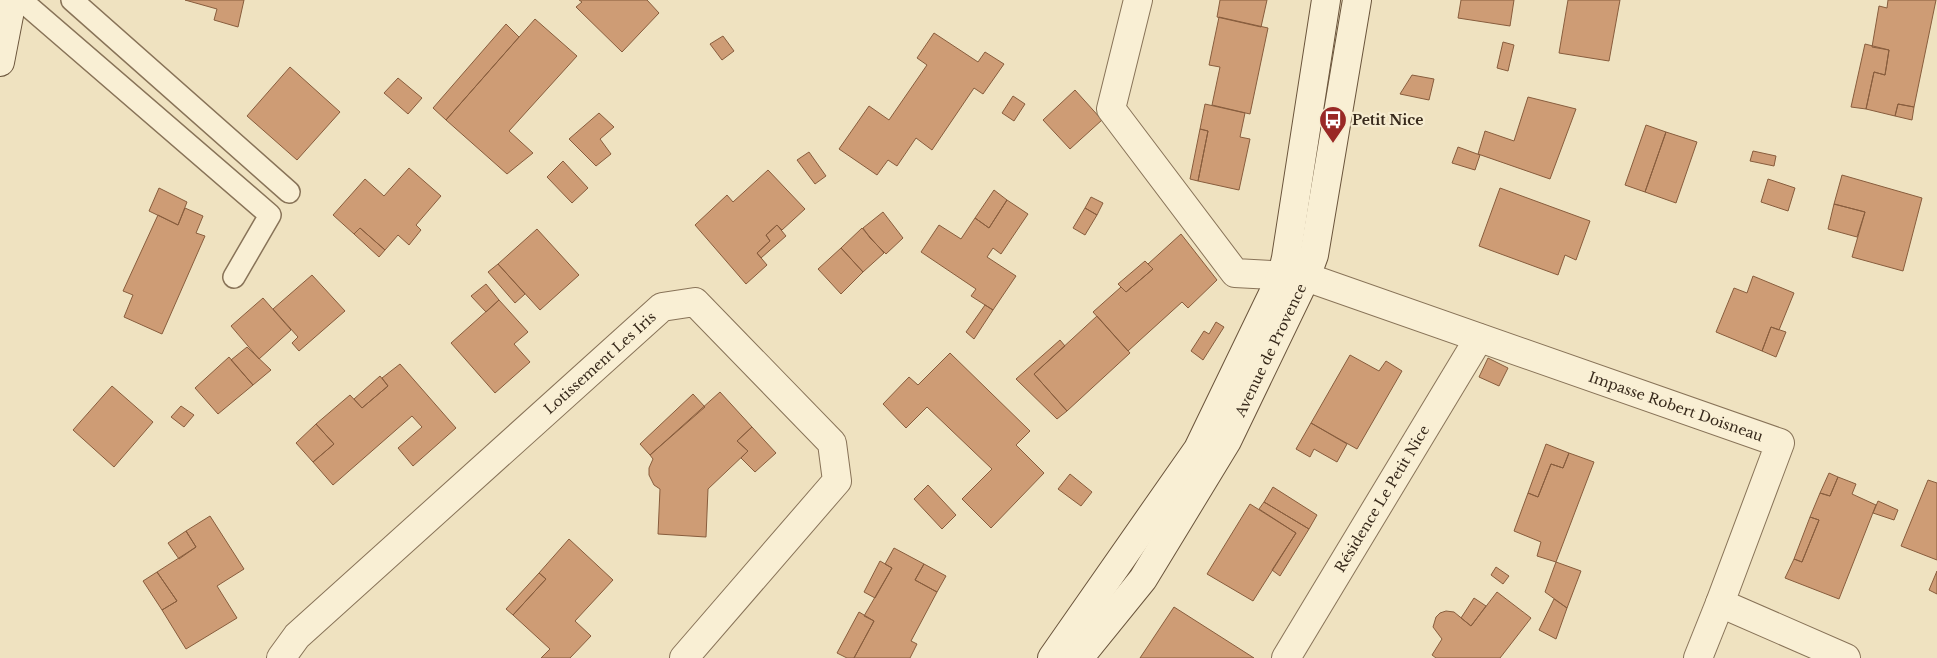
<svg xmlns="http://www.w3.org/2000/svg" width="1937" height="658" font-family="'Libre Baskerville',serif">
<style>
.building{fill:#ce9c75;stroke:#885d3d}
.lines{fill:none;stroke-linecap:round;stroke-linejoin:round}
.lane-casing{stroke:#887358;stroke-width:24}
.street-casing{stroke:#887358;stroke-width:30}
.secondary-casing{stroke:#6a543b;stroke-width:30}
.lane{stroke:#f9efd4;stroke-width:21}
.street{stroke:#f9efd4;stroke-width:28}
.secondary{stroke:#f9efd4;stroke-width:28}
.labels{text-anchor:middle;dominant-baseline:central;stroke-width:4.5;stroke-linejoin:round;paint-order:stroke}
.poi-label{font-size:14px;font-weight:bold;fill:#382a1c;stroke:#f6ecd0;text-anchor:start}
.street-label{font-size:14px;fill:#382a1c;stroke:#f6ecd0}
</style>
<rect width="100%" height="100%" fill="#efe2c0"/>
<!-- building -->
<path class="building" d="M 185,0 L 244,0 L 238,27 L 214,20 L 217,9 Z
M 579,0 L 647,0 L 659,13 L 622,52 L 576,7 L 582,2 Z
M 1220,0 L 1267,0 L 1261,27 L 1217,17 Z
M 1461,0 L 1514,0 L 1510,26 L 1458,18 Z
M 1568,0 L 1620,0 L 1609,61 L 1559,53 Z
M 1888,0 L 1936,0 L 1914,107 L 1898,104 L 1895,116 L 1866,109 L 1874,72 L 1885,75 L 1889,50 L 1872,47 L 1879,6 L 1887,8 Z
M 1219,17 L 1268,28 L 1250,114 L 1212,105 L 1220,67 L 1209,65 Z
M 535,19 L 577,56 L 509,131 L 533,153 L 507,174 L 446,120 Z
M 506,24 L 519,37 L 446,120 L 433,108 Z
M 934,33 L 978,62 L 985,52 L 1004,64 L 983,94 L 974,88 L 932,150 L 916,138 L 897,166 L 888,160 L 877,175 L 839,149 L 869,106 L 889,120 L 927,65 L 917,58 Z
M 723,36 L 734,51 L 722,60 L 710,44 Z
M 1503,42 L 1514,45 L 1508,71 L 1497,68 Z
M 1865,44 L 1889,50 L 1885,75 L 1874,72 L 1866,109 L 1851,107 Z
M 290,67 L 340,112 L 297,160 L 247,116 Z
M 1412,75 L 1434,79 L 1429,100 L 1400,94 Z
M 398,78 L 422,98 L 408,114 L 384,93 Z
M 1075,90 L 1102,120 L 1070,149 L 1043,120 Z
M 1013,96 L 1025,104 L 1014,121 L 1002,113 Z
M 1528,97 L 1576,109 L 1550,179 L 1478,154 L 1485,131 L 1514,141 Z
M 1205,104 L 1245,113 L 1240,137 L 1250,139 L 1239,190 L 1198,181 L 1208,131 L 1200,129 Z
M 1898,104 L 1914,107 L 1912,120 L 1895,116 Z
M 599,113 L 614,127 L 600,139 L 611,154 L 596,166 L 569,139 Z
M 1646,125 L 1666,132 L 1645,192 L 1625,185 Z
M 1200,129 L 1208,131 L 1198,181 L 1190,179 Z
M 1666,132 L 1697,142 L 1676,203 L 1645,192 Z
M 1458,147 L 1480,155 L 1475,170 L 1452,163 Z
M 1753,151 L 1776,156 L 1774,166 L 1750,161 Z
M 809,152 L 826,176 L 815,184 L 797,160 Z
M 563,161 L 588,188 L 572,203 L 547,177 Z
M 409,168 L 441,196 L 416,225 L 421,230 L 409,245 L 398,235 L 385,250 L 360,228 L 354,234 L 333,215 L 365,179 L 384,196 Z
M 768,170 L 805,209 L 782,230 L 777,225 L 766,235 L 770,241 L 757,253 L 767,265 L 746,284 L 695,225 L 727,195 L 733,202 Z
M 1842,175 L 1922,198 L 1903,271 L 1852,257 L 1865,212 L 1834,204 Z
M 1768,179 L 1795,188 L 1788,211 L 1761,202 Z
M 159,188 L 187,202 L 178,225 L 149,211 Z
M 1500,188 L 1590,221 L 1576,260 L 1565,255 L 1558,275 L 1479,246 Z
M 994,190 L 1007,200 L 989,228 L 975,218 Z
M 1091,197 L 1103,203 L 1097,215 L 1085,208 Z
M 1007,200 L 1028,214 L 1001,254 L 993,248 L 987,257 L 1016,276 L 993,310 L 971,296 L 976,289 L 921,252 L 939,225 L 961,239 L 975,218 L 989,228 Z
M 1834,204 L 1865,212 L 1857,237 L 1828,229 Z
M 185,208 L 203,216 L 196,233 L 205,236 L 162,334 L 124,317 L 133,295 L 123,291 L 158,215 L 178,225 Z
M 1085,208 L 1097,215 L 1085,235 L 1073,228 Z
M 883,212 L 903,238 L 886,254 L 870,238 L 863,228 Z
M 777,225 L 786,236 L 761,258 L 757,253 L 770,241 L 766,235 Z
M 360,228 L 385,250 L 379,257 L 354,234 Z
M 862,228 L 884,253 L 863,272 L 841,248 Z
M 537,229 L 579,275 L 540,310 L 498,264 Z
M 1181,234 L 1217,280 L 1188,308 L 1182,302 L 1128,351 L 1093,312 L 1121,287 L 1126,292 L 1153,269 L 1148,264 Z
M 841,248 L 863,272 L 841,294 L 818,269 Z
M 1145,261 L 1153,269 L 1126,292 L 1118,284 Z
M 498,264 L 525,294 L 515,303 L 488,272 Z
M 312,275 L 345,311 L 299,351 L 292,343 L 298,337 L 273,309 Z
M 1753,276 L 1794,293 L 1779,330 L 1771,327 L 1762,351 L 1716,332 L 1734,288 L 1747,293 Z
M 486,284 L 499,300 L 486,312 L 471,296 Z
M 263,298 L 291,330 L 259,359 L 231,326 Z
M 499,300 L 528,332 L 514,344 L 530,362 L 495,393 L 451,343 Z
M 985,305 L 993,310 L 974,339 L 966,332 Z
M 1097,316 L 1130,353 L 1067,411 L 1034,374 Z
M 1216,322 L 1224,327 L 1203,360 L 1191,351 L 1204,331 L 1209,334 Z
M 1771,327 L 1786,332 L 1776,357 L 1762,351 Z
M 1060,340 L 1065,346 L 1034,374 L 1067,411 L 1057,419 L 1016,379 Z
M 247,347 L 271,370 L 253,385 L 231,360 Z
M 950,353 L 1030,431 L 1016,445 L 1044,473 L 991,528 L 962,499 L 992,469 L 927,407 L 906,428 L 883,404 L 909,377 L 918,385 Z
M 1350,355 L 1379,371 L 1386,361 L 1402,371 L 1357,449 L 1311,423 Z
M 229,357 L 253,385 L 218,414 L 195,388 Z
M 1488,358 L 1508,368 L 1499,386 L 1479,377 Z
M 400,364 L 456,428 L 413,466 L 398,448 L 422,427 L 412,416 L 333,485 L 313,462 L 334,444 L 316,424 L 350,395 L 362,408 L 388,386 L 382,378 Z
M 380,376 L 388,386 L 362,408 L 354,399 Z
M 112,386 L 153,422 L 114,467 L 73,430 Z
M 720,392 L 752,427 L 737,441 L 748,451 L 708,489 L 706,537 L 658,534 L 660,489 L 654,485 L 649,475 L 649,468 L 653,459 L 650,455 Z
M 693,394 L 705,407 L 650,455 L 640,444 Z
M 181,406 L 194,415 L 184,427 L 171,417 Z
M 1311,423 L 1347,444 L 1337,462 L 1314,449 L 1310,457 L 1296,449 Z
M 316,424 L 334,444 L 313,462 L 296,443 Z
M 752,427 L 776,453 L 755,472 L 741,458 L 748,451 L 737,441 Z
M 1546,444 L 1569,453 L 1563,468 L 1551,464 L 1538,497 L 1528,493 Z
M 1569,453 L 1594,462 L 1556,562 L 1537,556 L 1541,542 L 1514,531 L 1528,493 L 1538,497 L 1551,464 L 1563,468 Z
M 1829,473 L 1838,477 L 1830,496 L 1820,493 Z
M 1070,474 L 1092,492 L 1081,506 L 1058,489 Z
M 1838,477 L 1856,484 L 1852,494 L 1876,505 L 1839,599 L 1785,578 L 1794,559 L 1802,562 L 1819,520 L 1810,517 L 1820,493 L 1830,496 Z
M 1928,480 L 1937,483 L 1937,560 L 1901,546 Z
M 928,485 L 956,515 L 942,529 L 914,499 Z
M 1273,487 L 1317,515 L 1309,529 L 1264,502 Z
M 1878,501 L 1898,510 L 1894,520 L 1873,513 Z
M 1264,502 L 1309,529 L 1280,576 L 1272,570 L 1296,533 L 1259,509 Z
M 1250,504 L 1296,533 L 1253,601 L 1207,574 Z
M 210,516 L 244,569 L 217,586 L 237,618 L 186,649 L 162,610 L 177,601 L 157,572 L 196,547 L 186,531 Z
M 1810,517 L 1819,520 L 1802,562 L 1794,559 Z
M 186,531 L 196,547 L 179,559 L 168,543 Z
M 569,539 L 613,580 L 575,621 L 591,636 L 570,658 L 541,658 L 550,649 L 513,615 L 546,579 L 539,573 Z
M 894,548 L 924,564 L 915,580 L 937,592 L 911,641 L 917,644 L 910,658 L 854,658 L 874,621 L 864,616 L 892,568 L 885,564 Z
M 880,561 L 892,568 L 875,598 L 864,592 Z
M 1556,562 L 1581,571 L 1567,608 L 1545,592 Z
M 924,564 L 946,576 L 937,592 L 915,580 Z
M 1496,567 L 1509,576 L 1503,584 L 1491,575 Z
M 1937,571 L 1937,594 L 1929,590 Z
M 157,572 L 177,601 L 162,610 L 143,581 Z
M 539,573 L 546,579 L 513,615 L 506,609 Z
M 1497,592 L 1531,618 L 1500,658 L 1436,658 L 1432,655 L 1442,639 L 1433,627 L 1436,617 L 1440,613 L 1446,611 L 1454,612 L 1471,626 Z
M 1474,598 L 1486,606 L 1471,626 L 1461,618 Z
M 1554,599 L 1567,608 L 1556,639 L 1539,630 Z
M 1174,607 L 1254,658 L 1140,658 Z
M 859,612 L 874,621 L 854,658 L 847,658 L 837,653 Z"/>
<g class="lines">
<defs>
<path id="lane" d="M 21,0 L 270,215 L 234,277
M 72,0 L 289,192"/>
<g id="street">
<path id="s1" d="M 1138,0 L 1111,109 L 1235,273 L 1306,277 L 1780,443 L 1720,603 L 1846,658"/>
<path id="s2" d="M 281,658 L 297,636 L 662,307 L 695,302 L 832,443 L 837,481 L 684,658"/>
<path id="s3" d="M 1286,658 L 1479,338"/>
<path d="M 1698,658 L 1720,603"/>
</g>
<g id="secondary">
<path d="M 0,62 L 12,0"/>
<path d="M 1052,658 L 1198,449 L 1282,275 L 1286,258 L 1326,0"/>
<path id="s4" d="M 1079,658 L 1143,579 L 1227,441 L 1306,277 L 1314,255 L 1357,0"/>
</g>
</defs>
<!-- lane casing -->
<use href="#lane" class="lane-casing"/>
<!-- street casing -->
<use href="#street" class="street-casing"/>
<!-- secondary casing -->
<use href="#secondary" class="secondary-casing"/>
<!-- lane -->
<use href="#lane" class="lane"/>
<!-- street -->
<use href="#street" class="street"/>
<!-- secondary -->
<use href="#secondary" class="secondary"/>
</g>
<!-- icons -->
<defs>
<symbol id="bus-pin" viewBox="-11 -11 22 30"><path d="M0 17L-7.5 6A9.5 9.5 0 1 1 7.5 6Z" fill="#992926" stroke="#f6ecd0"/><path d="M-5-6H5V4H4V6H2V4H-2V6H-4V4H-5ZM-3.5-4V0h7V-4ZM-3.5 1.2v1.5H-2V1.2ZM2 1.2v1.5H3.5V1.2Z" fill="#fff"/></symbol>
</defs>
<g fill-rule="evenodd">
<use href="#bus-pin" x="1317" y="104" width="32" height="43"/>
</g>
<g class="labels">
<!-- poi labels -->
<g class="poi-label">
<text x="1352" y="120">Petit Nice</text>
</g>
<!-- street labels -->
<g class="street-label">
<text stroke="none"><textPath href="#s4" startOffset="364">Avenue de Provence</textPath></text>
<text stroke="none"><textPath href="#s2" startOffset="435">Lotissement Les Iris</textPath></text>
<text stroke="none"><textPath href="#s1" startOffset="781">Impasse Robert Doisneau</textPath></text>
<text stroke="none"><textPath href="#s3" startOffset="186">Résidence Le Petit Nice</textPath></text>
</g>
</g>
</svg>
